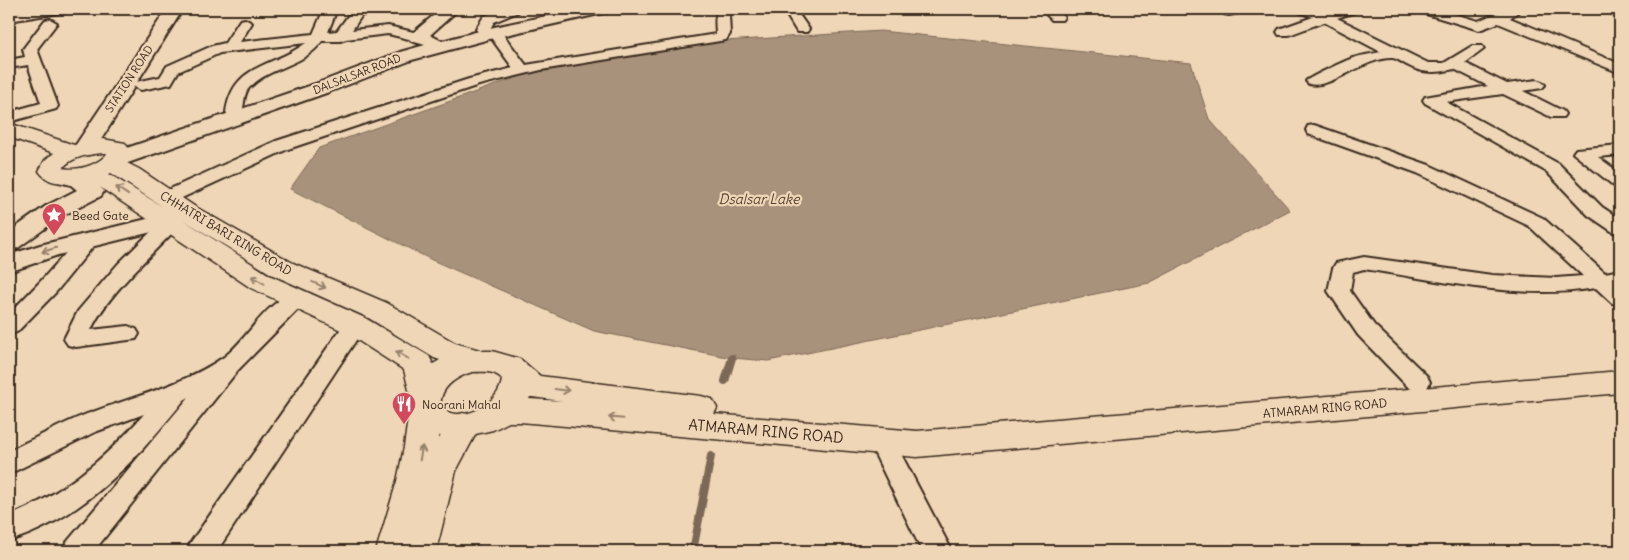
<svg xmlns="http://www.w3.org/2000/svg" width="1629" height="560" font-family="Delius,sans-serif">
<style>
.water{fill:#a8927b;stroke:#7c6856}
.lines{fill:none;stroke-linecap:round;stroke-linejoin:round}
.stream{stroke:#7c6856;stroke-width:8}
.minor-casing{stroke:#3b2a1e;stroke-width:4}
.tertiary-casing{stroke:#3b2a1e;stroke-width:4}
.primary-casing{stroke:#3b2a1e;stroke-width:3}
.trunk-casing{stroke:#3b2a1e;stroke-width:3}
.minor{fill:#efd6b7;fill-rule:evenodd}
.tertiary{fill:#efd6b7;fill-rule:evenodd}
.primary{fill:#efd6b7;fill-rule:evenodd}
.trunk{fill:#efd6b7;fill-rule:evenodd}
.oneway{stroke:#95806a}
.labels{text-anchor:middle;dominant-baseline:central;stroke-width:4.5;stroke-linejoin:round;paint-order:stroke}
.far-street-label{font-size:11px;fill:#3b2a1e;stroke:#efd6b7}
.poi-label{font-size:12px;fill:#3b2a1e;stroke:#efd6b7;text-anchor:start}
.street-label{font-size:12px;fill:#3b2a1e;stroke:#efd6b7}
.water-label{font-size:14px;font-style:italic;fill:#564435;stroke:#efd6b7}
.near-street-label{font-size:15px;fill:#3b2a1e;stroke:#efd6b7}
</style>
<rect width="100%" height="100%" fill="#efd6b7"/>
<filter id="ink" filterUnits="userSpaceOnUse"><feTurbulence type="fractalNoise" baseFrequency=".02" numOctaves="2"/><feDisplacementMap in="SourceGraphic" scale="10" xChannelSelector="R" yChannelSelector="G"/><feConvolveMatrix kernelMatrix="1 2 1 2 8 2 1 2 1" color-interpolation-filters="sRGB"/></filter>
<g filter="url(#ink)">
<!-- water -->
<path class="water" d="M 880,31 L 1191,63 L 1209,119 L 1290,210 L 1149,283 L 768,361 L 732,358 L 594,331 L 432,260 L 290,189 L 319,148 L 526,74 L 709,42 Z"/>
<g class="lines">
<!-- stream -->
<path class="stream" d="M 725,381 L 732,358
M 693,551 L 711,456"/>
<defs>
<path id="minor" d="M 36,9 L 66,9 L 59,13 L 9,21 L 9,13 Z
M 324,9 L 337,9 L 328,32 L 337,31 L 353,9 L 380,9 L 379,12 L 362,15 L 352,30 L 388,26 L 422,34 L 424,37 L 417,41 L 388,34 L 346,39 L 340,41 L 322,41 C 305,66 271,66 250,87 C 242,94 246,107 240,115 L 228,115 L 226,112 C 233,63 272,68 306,43 L 220,53 L 178,72 L 171,84 L 141,90 L 136,88 L 133,85 L 136,82 L 160,77 L 167,66 L 212,46 L 225,43 L 240,20 L 245,19 L 252,23 L 240,42 L 313,34 Z
M 502,9 L 520,9 L 518,12 L 494,22 L 490,29 L 499,29 L 526,65 L 716,34 C 715,14 713,8 736,9 L 729,15 L 730,34 L 726,40 L 541,70 L 479,85 L 288,149 L 173,202 L 166,204 L 159,202 L 157,198 L 159,194 L 276,141 L 469,79 L 513,68 L 487,32 L 478,32 L 476,29 L 484,16 Z
M 783,9 L 795,9 L 809,29 L 807,32 L 797,32 Z
M 1041,9 L 1056,9 L 1064,17 L 1062,20 L 1052,20 Z
M 1224,9 L 1245,9 L 1243,12 L 1229,15 L 1224,14 L 1222,11 Z
M 1297,9 L 1315,9 L 1326,13 L 1338,9 L 1356,9 L 1355,12 L 1337,18 L 1428,63 L 1444,63 L 1472,46 L 1482,46 L 1484,49 L 1465,63 L 1507,84 L 1537,80 L 1542,82 L 1545,85 L 1542,88 L 1523,91 L 1563,111 L 1565,114 L 1563,117 L 1551,117 L 1503,94 L 1446,102 L 1559,164 L 1602,207 L 1620,219 L 1620,234 L 1613,232 L 1588,215 L 1547,172 L 1425,103 L 1423,100 L 1425,97 L 1488,86 L 1454,69 C 1439,73 1423,74 1409,66 C 1404,64 1397,58 1392,58 C 1365,57 1330,90 1309,84 L 1306,81 C 1308,78 1347,60 1353,58 C 1362,55 1372,54 1381,52 L 1324,22 L 1289,35 L 1279,35 L 1277,32 L 1279,29 L 1313,17 L 1299,12 Z
M 1418,9 L 1438,9 L 1478,21 L 1506,9 L 1516,9 L 1518,12 L 1510,18 L 1620,64 L 1620,73 L 1498,23 L 1479,30 L 1420,12 Z
M 1604,9 L 1620,9 L 1620,16 L 1606,12 Z
M 50,19 L 57,23 L 37,49 L 58,106 L 56,109 L 9,122 L 9,112 L 41,103 L 28,65 L 9,68 L 9,60 L 25,57 L 23,49 L 45,20 Z
M 1314,125 L 1429,165 L 1543,218 L 1605,273 L 1620,270 L 1620,284 L 1618,284 L 1620,286 L 1620,305 L 1612,303 L 1596,288 C 1520,301 1439,280 1364,269 L 1353,272 L 1350,291 L 1374,325 L 1427,376 L 1430,382 L 1427,388 L 1418,391 L 1409,388 L 1358,335 L 1328,291 L 1333,268 L 1336,263 L 1364,257 L 1492,275 L 1556,278 L 1583,276 L 1529,226 L 1417,173 L 1308,134 L 1306,130 L 1308,126 Z
M 1620,145 L 1620,155 L 1598,157 L 1620,173 L 1620,188 L 1614,186 L 1573,153 L 1576,149 Z
M 170,218 L 177,220 L 180,224 L 177,228 C 151,255 106,296 91,330 L 128,326 L 136,329 L 139,334 L 136,339 L 76,347 L 68,345 L 64,339 L 78,311 L 118,264 L 163,220 Z
M 88,234 L 95,236 L 98,240 L 95,244 L 56,292 L 17,332 L 9,335 L 9,314 L 40,282 L 81,236 Z
M 297,292 L 305,294 L 308,299 L 238,370 L 94,551 L 62,551 L 67,542 L 189,397 L 184,400 C 137,459 84,518 9,541 L 9,516 C 62,495 107,457 144,414 L 95,432 L 9,474 L 9,451 C 31,440 54,428 77,418 C 126,398 179,388 224,357 C 248,339 266,300 297,292 Z
M 355,317 L 363,320 L 366,325 L 217,551 L 186,551 L 191,542 L 347,320 Z
M 882,432 L 891,435 L 952,551 L 922,551 L 869,442 L 873,435 Z"/>
<path id="tertiary" d="M 167,9 L 183,9 L 92,154 L 84,155 L 76,154 L 73,149 Z
M 441,9 L 459,9 L 430,35 L 442,41 L 494,27 L 580,9 L 610,9 L 608,12 L 497,37 L 412,60 L 329,92 L 125,164 L 117,166 L 109,164 L 106,159 L 109,154 L 315,84 L 400,52 L 425,45 L 411,41 L 408,37 Z
M 67,170 L 87,175 L 104,191 L 101,196 L 62,216 L 18,248 L 9,250 L 9,232 L 46,206 L 77,190 L 71,185 L 59,182 L 56,177 L 59,172 Z
M 147,219 L 156,221 L 159,226 L 156,231 L 58,255 L 9,272 L 9,255 L 40,245 Z"/>
<path id="primary" d="M 425,399 L 437,402 L 441,411 L 439,439 L 451,417 L 463,413 L 475,417 L 480,426 L 456,471 L 436,551 L 376,551 L 397,481 L 404,447 L 409,411 L 413,402 Z"/>
<path id="trunk" d="M 9,123 L 74,145 L 103,139 L 125,143 L 130,151 L 125,162 L 139,169 L 194,206 L 293,263 L 387,303 L 455,343 L 483,351 L 492,351 L 520,359 L 540,376 L 701,396 L 712,399 L 717,408 L 714,414 L 917,431 L 1620,371 L 1620,393 L 917,457 L 520,422 L 509,422 L 493,430 L 458,438 L 443,437 L 424,430 L 416,423 L 409,410 L 408,401 L 410,394 L 404,370 L 345,332 L 251,288 L 101,188 C 96,186 90,181 86,181 C 69,180 52,189 39,171 L 45,160 L 54,153 L 9,137 ZM 103,153 L 107,153 L 106,155 C 95,166 78,171 63,168 C 71,157 90,154 103,153 ZM 111,173 L 163,207 L 109,174 ZM 182,219 L 273,275 L 367,317 L 434,358 L 440,360 L 433,364 L 429,356 L 365,318 L 271,276 ZM 472,372 C 484,372 494,370 502,379 C 500,404 462,425 441,408 C 438,388 456,377 472,372 ZM 530,397 L 532,397 L 562,401 L 529,399 Z"/>
</defs>
<!-- minor casing -->
<use href="#minor" class="minor-casing"/>
<!-- tertiary casing -->
<use href="#tertiary" class="tertiary-casing"/>
<!-- primary casing -->
<use href="#primary" class="primary-casing"/>
<!-- trunk casing -->
<use href="#trunk" class="trunk-casing"/>
<!-- minor -->
<use href="#minor" class="minor"/>
<!-- tertiary -->
<use href="#tertiary" class="tertiary"/>
<!-- primary -->
<use href="#primary" class="primary"/>
<!-- trunk -->
<use href="#trunk" class="trunk"/>
</g>
<!-- one-way arrows -->
<defs><path id="oneway-shaft" d="M-6 0H5M1.5-3L5.5 0L1.5 3" fill="none" stroke-width="1.6" stroke-linecap="round" stroke-linejoin="round" transform="scale(1.25)"/></defs>
<g class="oneway">
<use href="#oneway-shaft" transform="translate(122 191) rotate(-146)"/>
<use href="#oneway-shaft" transform="translate(49 250) rotate(163)"/>
<use href="#oneway-shaft" transform="translate(258 280) rotate(-150)"/>
<use href="#oneway-shaft" transform="translate(319 285) rotate(24)"/>
<use href="#oneway-shaft" transform="translate(402 355) rotate(-150)"/>
<use href="#oneway-shaft" transform="translate(562 390) rotate(8)"/>
<use href="#oneway-shaft" transform="translate(616 418) rotate(-175)"/>
<use href="#oneway-shaft" transform="translate(421 453) rotate(-80)"/>
</g>
</g>
<!-- icons -->
<defs>
<symbol id="sight-pin" viewBox="-11 -11 22 30"><path d="M0 17L-7.5 6A9.5 9.5 0 1 1 7.5 6Z" fill="#d1495b" stroke="#efd6b7"/><path d="M0-6L1.8-2.2L6-1.7L2.9 1.2L3.7 5.4L0 3.3L-3.7 5.4L-2.9 1.2L-6-1.7L-1.8-2.2Z" fill="#fff"/></symbol>
<symbol id="restaurant-pin" viewBox="-11 -11 22 30"><path d="M0 17L-7.5 6A9.5 9.5 0 1 1 7.5 6Z" fill="#d1495b" stroke="#efd6b7"/><path d="M-5-6h1v4h1v-4h1v4h1v-4h1v5L-1.5 .5V6h-2V.5L-5-1ZM5-6V6H3V1.5H1.5Q1.5-4 5-6Z" fill="#fff"/></symbol>
</defs>
<g fill-rule="evenodd">
<use href="#sight-pin" x="40" y="201" width="28" height="38"/>
<use href="#restaurant-pin" x="390" y="390" width="28" height="38"/>
</g>
<g class="labels">
<!-- far-street labels -->
<g class="far-street-label">
<text transform="translate(357 74) rotate(-21)">DALSALSAR ROAD</text>
<text transform="translate(129 79) rotate(-57)">STATION ROAD</text>
</g>
<!-- poi labels -->
<g class="poi-label">
<text x="72" y="215">Beed Gate</text>
<text x="422" y="404">Noorani Mahal</text>
</g>
<!-- street labels -->
<g class="street-label">
<text transform="translate(226 233) rotate(31)">CHHATRI BARI RING ROAD</text>
<text transform="translate(1325 408) rotate(-5)">ATMARAM RING ROAD</text>
</g>
<!-- water labels -->
<g class="water-label">
<text x="759" y="199">Dsalsar Lake</text>
</g>
<!-- near-street labels -->
<g class="near-street-label">
<text transform="translate(766 431) rotate(5)">ATMARAM RING ROAD</text>
</g>
</g>
<!-- margin -->
<rect width="1629" height="560" fill="none" stroke="#efd6b7" stroke-width="30"/>
<rect x="15" y="15" width="1599" height="530" fill="none" stroke="#3b2a1e" stroke-width="2" filter="url(#ink)"/>
</svg>
